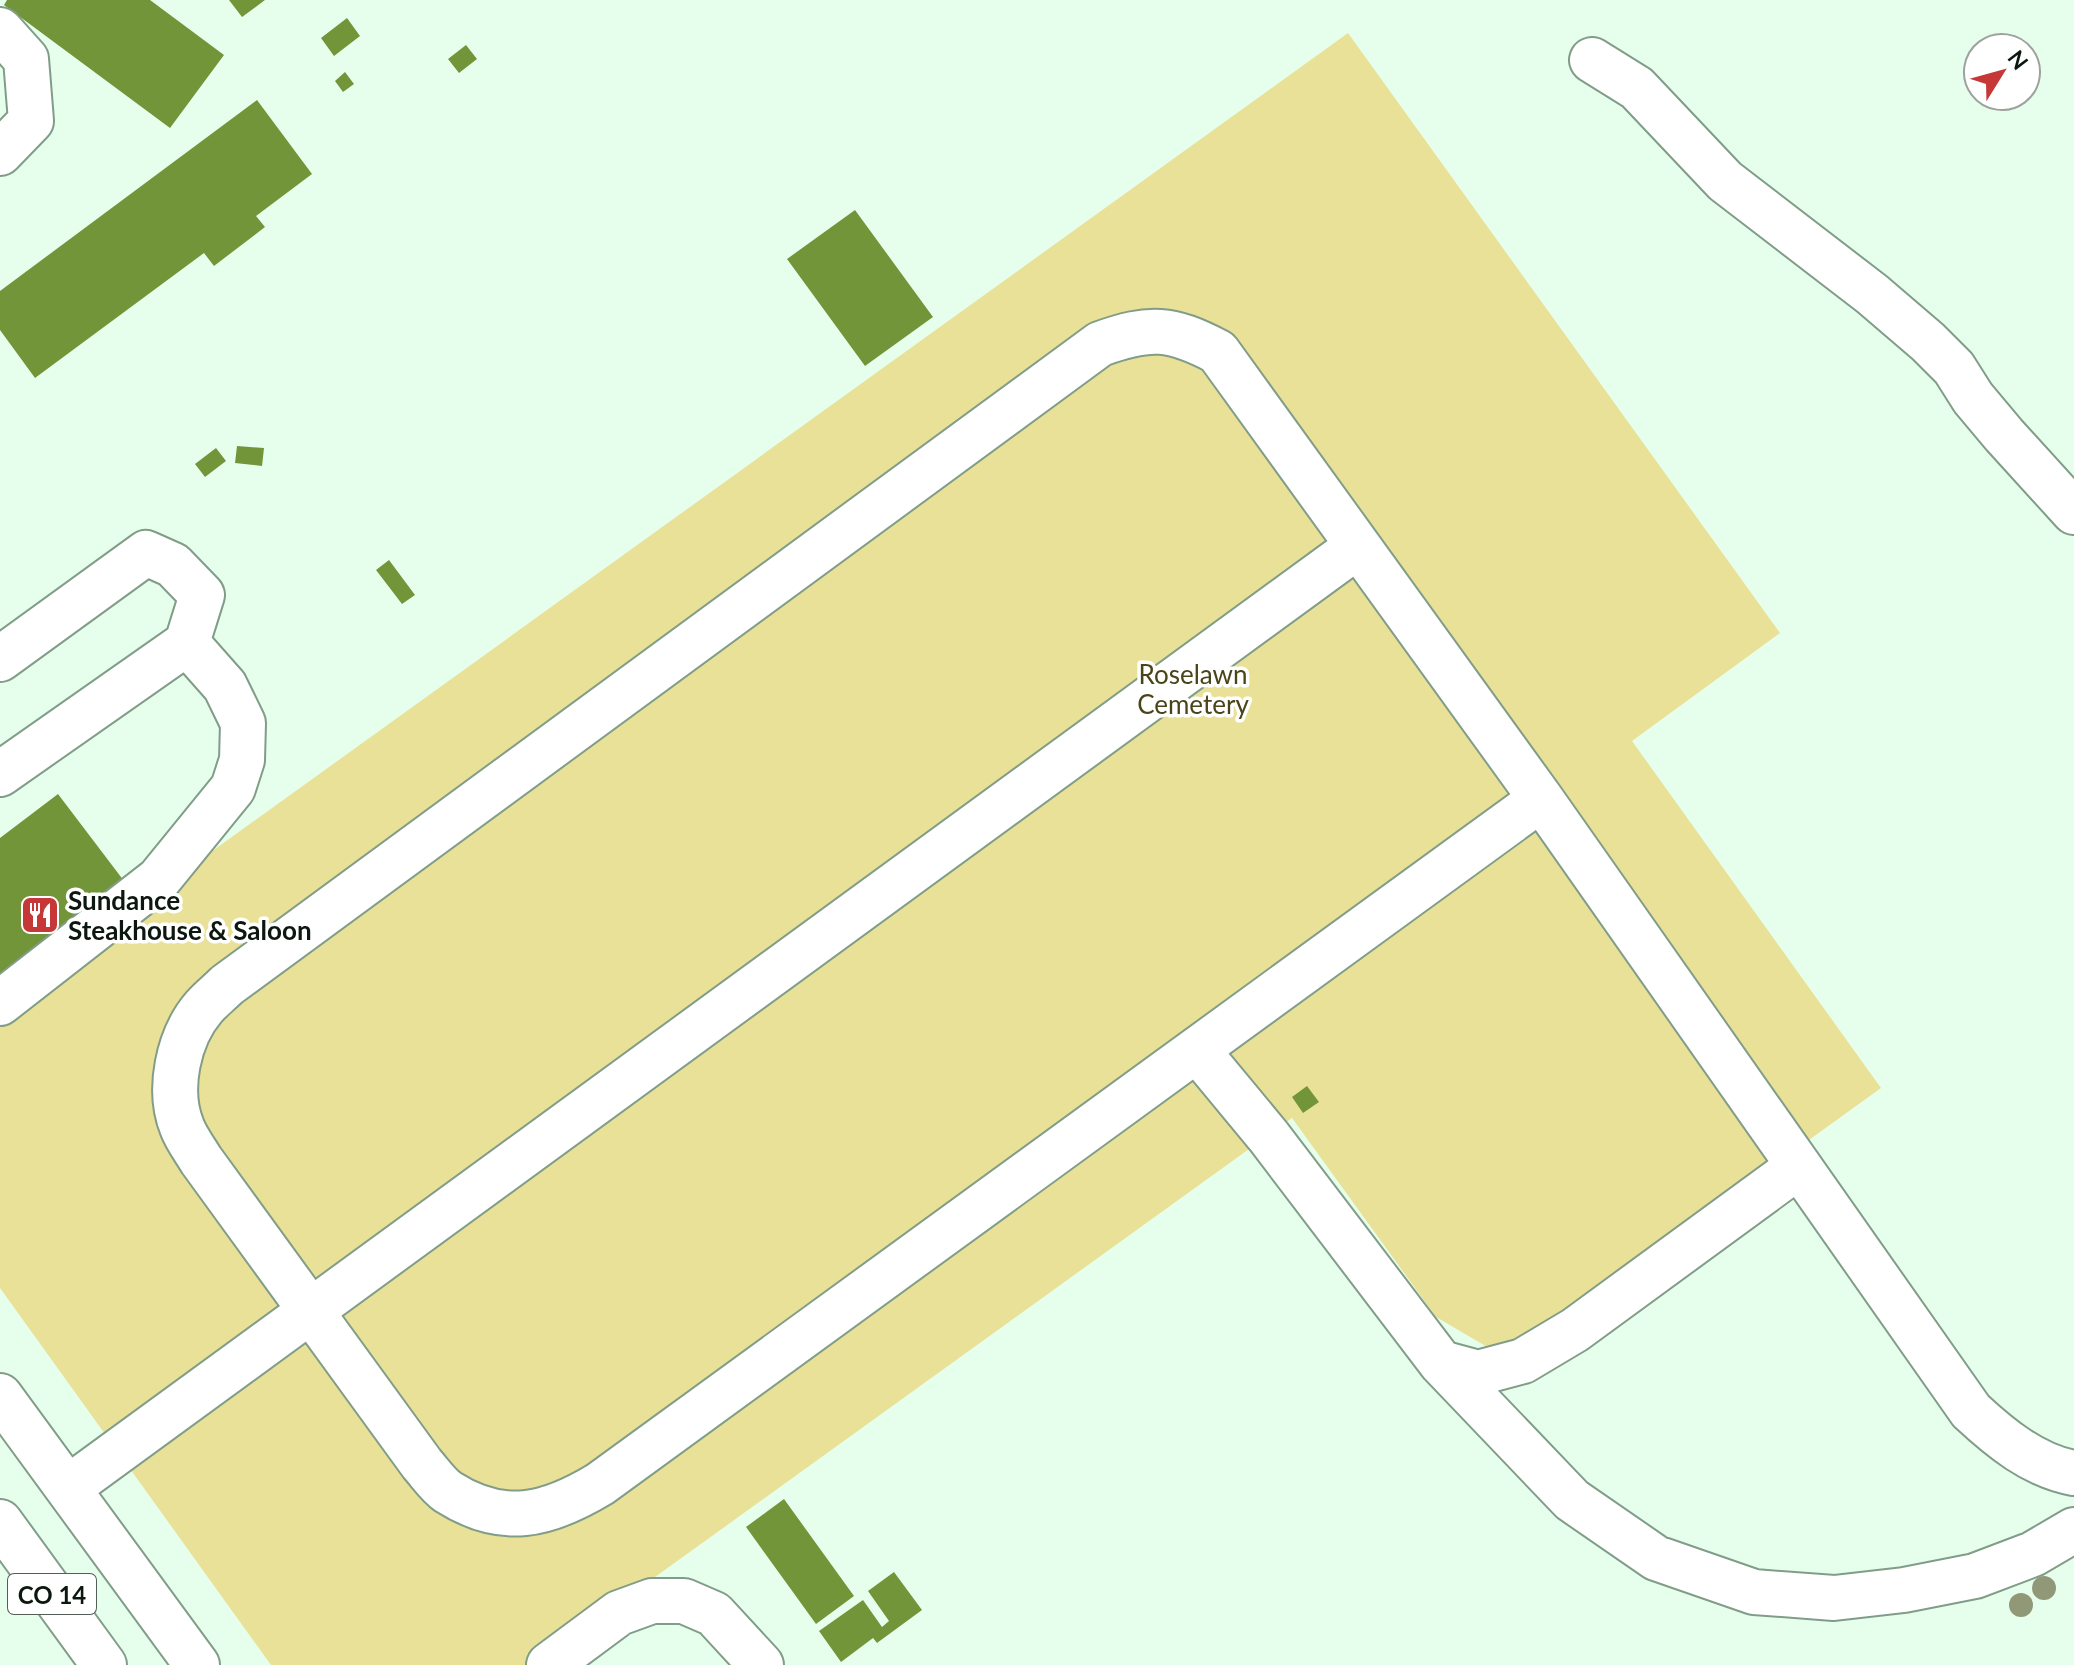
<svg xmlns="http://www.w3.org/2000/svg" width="2074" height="1665" font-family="Lato,sans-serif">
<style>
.green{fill:#eae198}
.building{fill:#729539}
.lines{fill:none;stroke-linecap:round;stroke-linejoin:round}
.minor-casing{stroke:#819d88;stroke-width:48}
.highway-casing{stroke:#819d88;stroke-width:48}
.minor{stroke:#fff;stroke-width:44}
.highway{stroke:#fff;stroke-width:44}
.tree{fill:#909878}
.labels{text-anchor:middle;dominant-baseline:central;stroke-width:7;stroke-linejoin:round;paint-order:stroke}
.shield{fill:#fff;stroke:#555d57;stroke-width:2}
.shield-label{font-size:24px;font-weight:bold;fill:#0c170f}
.park-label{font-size:26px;fill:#4a4419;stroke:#fff}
.poi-label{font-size:26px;font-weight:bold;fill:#0c170f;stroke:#fff;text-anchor:start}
</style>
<rect width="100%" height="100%" fill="#e6ffec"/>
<!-- green -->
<path class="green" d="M 1348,33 L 1780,633 L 1632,741 L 1881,1088 L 1544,1331 L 1489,1348 L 1436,1317 L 1292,1118 L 533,1665 L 271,1665 L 0,1288 L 0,1004 Z"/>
<!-- building -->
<path class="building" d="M 7,0 L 150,0 L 224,55 L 170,128 L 4,5 Z
M 229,0 L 265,0 L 242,17 Z
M 347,18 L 360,36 L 334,56 L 321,38 Z
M 466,45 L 477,59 L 459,73 L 448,59 Z
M 345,72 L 354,84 L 343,92 L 335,81 Z
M 257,100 L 312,174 L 256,216 L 265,227 L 214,266 L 204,253 L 35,378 L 0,330 L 0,291 Z
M 855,210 L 933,317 L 865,366 L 787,259 Z
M 237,446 L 264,448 L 262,466 L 235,463 Z
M 216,448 L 226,461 L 205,477 L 195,464 Z
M 389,560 L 415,595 L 402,604 L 376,570 Z
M 58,794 L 124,881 L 0,985 L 0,838 Z
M 1307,1086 L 1319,1102 L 1303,1113 L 1292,1097 Z
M 784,1499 L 854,1596 L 816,1624 L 746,1527 Z
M 894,1572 L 922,1610 L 877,1643 L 873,1638 L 841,1662 L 819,1631 L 863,1600 L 882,1627 L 889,1621 L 868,1591 Z"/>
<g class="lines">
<defs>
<path id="minor" d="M 0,30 L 26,59 L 31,121 L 0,153
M 1592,60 L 1637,88 L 1725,181 L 1872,294 L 1928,342 L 1954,368 L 1973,398 L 2004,435 L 2074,512
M 0,659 L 146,553 L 173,565 L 202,595 L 187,643 L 0,774
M 1541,799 L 600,1484 C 547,1516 503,1527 448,1492 C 438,1485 430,1473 422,1464 L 201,1160 C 195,1150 186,1138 182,1127 C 167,1090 178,1037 204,1007 C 211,999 220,992 227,985 L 1100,344 C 1150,326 1171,327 1218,352 L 1541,799 L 1971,1411 C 2000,1438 2034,1466 2074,1473
M 0,1003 L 159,879 L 233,788 L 242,760 L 243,723 L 225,686 L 187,643
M 1197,1050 L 1269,1137 L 1441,1363 L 1572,1500 L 1656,1558 L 1754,1592 L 1834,1598 L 1904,1590 L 1975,1576 L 2033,1554 L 2074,1530
M 1441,1363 L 1478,1373 L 1523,1361 L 1575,1330 L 1799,1166
M 0,1396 L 197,1665
M 68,1488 L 1358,546
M 549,1665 L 619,1613 L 652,1601 L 684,1601 L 714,1614 L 761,1665"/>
<path id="highway" d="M 0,1522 L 104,1665"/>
</defs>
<!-- minor casing -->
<use href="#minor" class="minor-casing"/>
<!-- highway casing -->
<use href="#highway" class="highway-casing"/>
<!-- minor -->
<use href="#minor" class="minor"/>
<!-- highway -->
<use href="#highway" class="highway"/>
</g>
<!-- trees -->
<g class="tree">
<circle cx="2044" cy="1588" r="12"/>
<circle cx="2021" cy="1605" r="12"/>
</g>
<!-- icons -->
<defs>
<symbol id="restaurant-square" viewBox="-11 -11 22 22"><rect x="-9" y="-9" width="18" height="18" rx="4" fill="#c63737" stroke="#fff"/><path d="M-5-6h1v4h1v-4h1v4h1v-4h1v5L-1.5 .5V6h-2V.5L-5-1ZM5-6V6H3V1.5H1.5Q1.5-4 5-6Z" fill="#fff"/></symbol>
</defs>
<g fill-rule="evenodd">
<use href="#restaurant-square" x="18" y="893" width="44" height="44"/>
</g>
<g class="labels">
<!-- shield labels -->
<rect class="shield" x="8" y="1574" width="88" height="40" rx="6"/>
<g class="shield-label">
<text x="52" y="1594">CO 14</text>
</g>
<!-- park labels -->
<g class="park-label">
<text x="1193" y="674">Roselawn<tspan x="1193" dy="30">Cemetery</tspan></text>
</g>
<!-- poi labels -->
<g class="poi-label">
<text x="68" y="900">Sundance<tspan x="68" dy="30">Steakhouse &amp; Saloon</tspan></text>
</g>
</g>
<!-- north arrow -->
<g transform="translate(2002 72) rotate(53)"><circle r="38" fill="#ffffff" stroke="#9ea29f" stroke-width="2"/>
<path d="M0-6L14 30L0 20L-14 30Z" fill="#c63737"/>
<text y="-12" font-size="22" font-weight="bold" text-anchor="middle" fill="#0c170f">N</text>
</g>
</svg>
